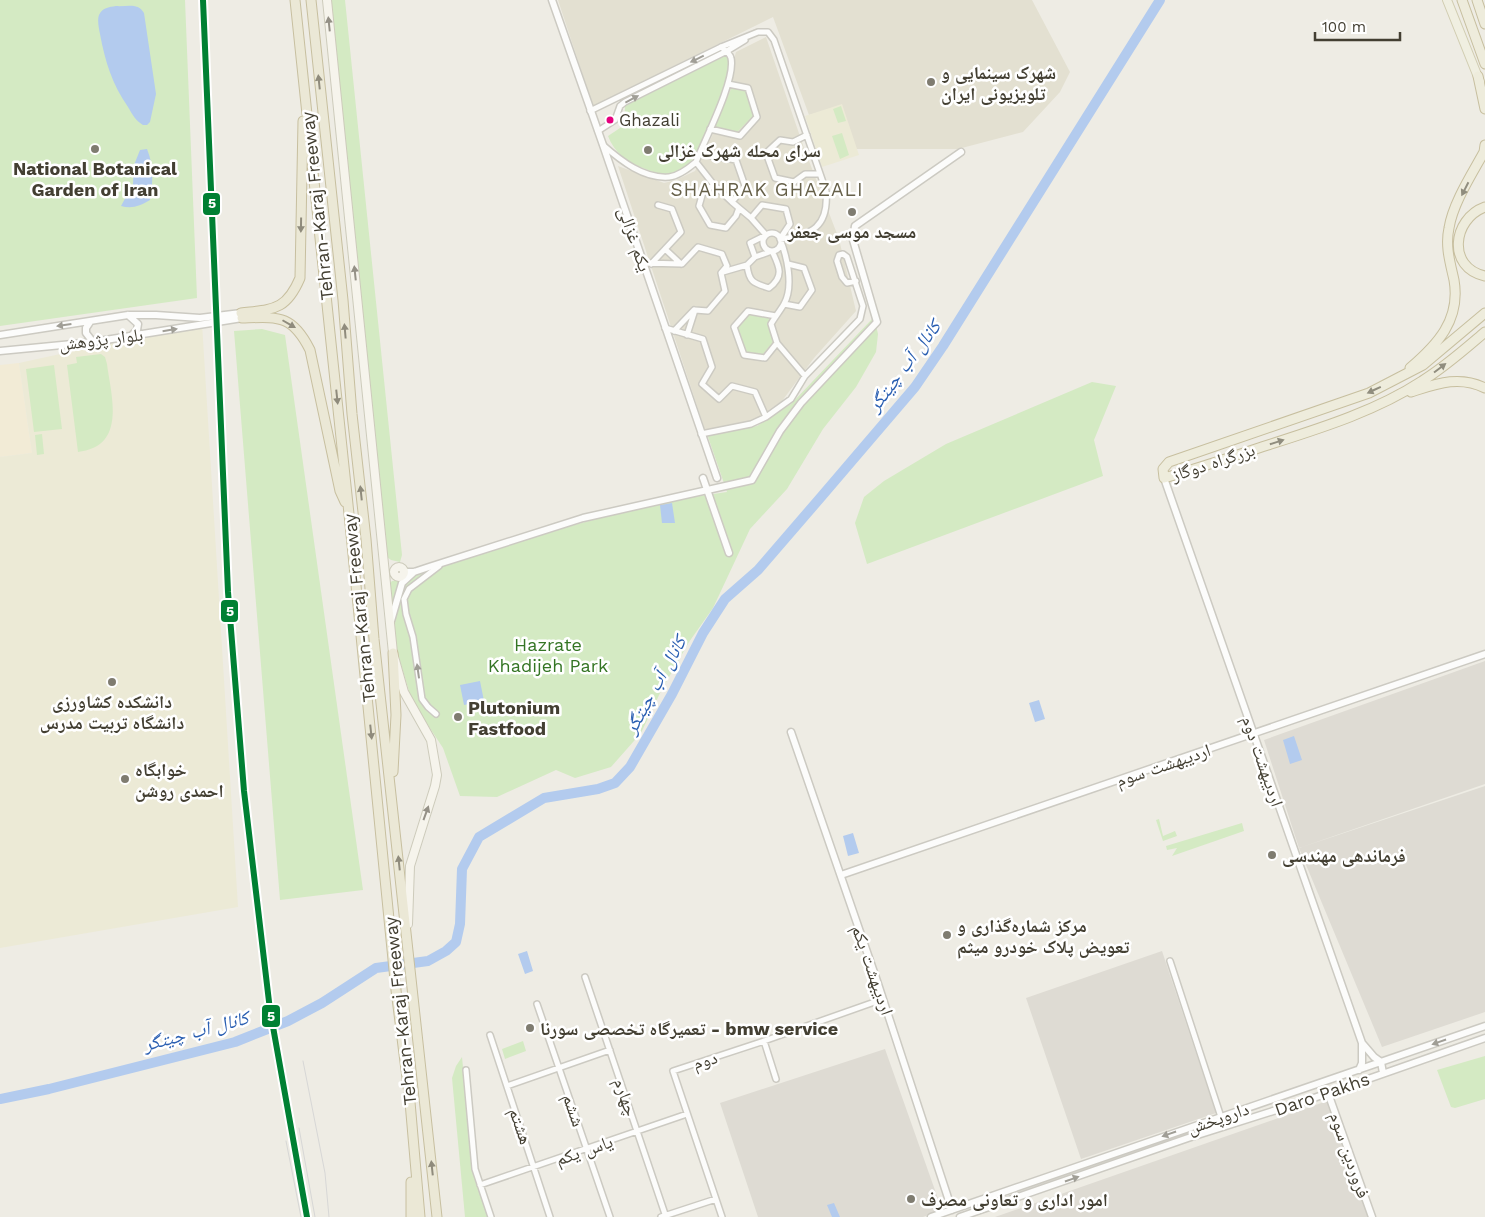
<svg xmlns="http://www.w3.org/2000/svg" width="1485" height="1217" font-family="'Work Sans','Noto Naskh Arabic',sans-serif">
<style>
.residential{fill:#e3e0d1}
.commercial{fill:#f2ebd6}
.industrial{fill:#dedbd3}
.education{fill:#ecead6}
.green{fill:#d4eac3}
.water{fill:#b3cbee}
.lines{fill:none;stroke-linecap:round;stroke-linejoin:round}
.river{stroke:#b3cbee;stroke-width:10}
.minor-casing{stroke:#cccac2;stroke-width:8}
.tertiary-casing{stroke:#cccac2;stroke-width:9}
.secondary-casing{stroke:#cdcbbb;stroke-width:10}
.primary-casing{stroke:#d1cdb1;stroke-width:10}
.trunk-casing{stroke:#c7bf9f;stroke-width:11}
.motorway-casing{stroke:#c7bf9f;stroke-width:11}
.minor{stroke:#fcfcfb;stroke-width:5}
.tertiary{stroke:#fcfcfb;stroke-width:6}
.secondary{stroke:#f6f4ec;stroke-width:8}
.primary{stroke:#f0efe1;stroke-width:8}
.trunk{stroke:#eeecdc;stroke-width:9}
.motorway{stroke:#ebe8d6;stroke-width:9}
.tram{stroke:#d7d7d6;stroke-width:1}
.rail-1-casing{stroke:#fff;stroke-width:10}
.rail-1{stroke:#008033;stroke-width:6}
.oneway{fill:#949086}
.oneway2{fill:#a09e96}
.oneway3{fill:#8f8b7c}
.oneway4{fill:#908d7e}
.poi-dot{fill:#7f7c70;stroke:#fff;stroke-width:2}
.bus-dot{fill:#e5007d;stroke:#fff;stroke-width:2}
.labels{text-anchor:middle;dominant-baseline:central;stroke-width:5;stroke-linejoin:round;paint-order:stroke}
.bus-label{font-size:17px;fill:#433f32;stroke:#fff;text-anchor:start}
.poi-label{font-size:18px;font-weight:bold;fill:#433f32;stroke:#fff;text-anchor:start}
.street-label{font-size:18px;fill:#433f32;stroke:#fff}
.park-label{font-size:18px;fill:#347524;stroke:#fff}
.neighbourhood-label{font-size:19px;letter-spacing:1px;fill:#666049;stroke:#fff}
.water-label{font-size:19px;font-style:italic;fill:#295eb1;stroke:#fff}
.line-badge{stroke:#fff;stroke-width:2}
.badge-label{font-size:14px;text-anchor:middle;font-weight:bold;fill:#fff}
</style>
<rect width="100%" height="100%" fill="#eeece4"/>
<!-- residential -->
<path class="residential" d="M 558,0 L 1032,0 L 1070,72 L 1060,92 L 1023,132 L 958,149 L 856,149 L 841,106 L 809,115 L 773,17 L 593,106 Z
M 766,37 L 804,148 L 839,239 L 856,311 L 814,358 L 782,401 L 754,420 L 705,430 L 618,166 L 664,183 L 676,180 L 695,171 L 712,136 L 736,52 Z"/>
<!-- commercial -->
<path class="commercial" d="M 19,363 L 32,453 L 0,457 L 0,365 Z"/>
<!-- industrial -->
<path class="industrial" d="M 1485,661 L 1485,784 L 1299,848 L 1264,740 Z
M 1485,786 L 1485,1012 L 1382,1047 L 1299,848 Z
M 1162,951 L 1216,1113 L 1081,1159 L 1026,998 Z
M 885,1049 L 942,1210 L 923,1217 L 758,1217 L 720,1103 Z
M 1327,1101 L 1369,1217 L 995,1217 Z"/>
<!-- education -->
<path class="education" d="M 842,104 L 859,155 L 822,167 L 805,116 Z
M 202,323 L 238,907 L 0,948 L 0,457 L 32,453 L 19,363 Z"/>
<!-- green -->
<path class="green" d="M 0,0 L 185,0 L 197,298 L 0,326 Z
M 331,0 L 345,0 L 402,555 L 400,562 L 391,560 L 387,557 Z
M 724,55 C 728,57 730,59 730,64 C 729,76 700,153 692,160 C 688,165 676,173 669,174 C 662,176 650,171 643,168 C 627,163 614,152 608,136 L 623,126 C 623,118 625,114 625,106 Z
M 732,87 L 747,91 L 754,115 L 737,132 L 715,127 Z
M 841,106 L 846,121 L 838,123 L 833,109 Z
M 842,133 L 849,155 L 840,159 L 832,136 Z
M 750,313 L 770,317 L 768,324 L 773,342 L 762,355 L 745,352 L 737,327 Z
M 874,317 L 878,334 L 876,352 L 856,387 L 823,429 L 787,489 L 750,529 L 713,608 L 689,642 L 661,691 L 641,733 L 611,767 L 575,778 L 556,770 L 497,797 L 460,796 L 443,748 L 412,701 L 396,648 L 394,632 L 397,605 L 401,589 L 413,575 C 516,543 619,506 727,492 L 707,434 L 757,426 L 791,404 Z
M 262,329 L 285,335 L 363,890 L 280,900 L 234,331 Z
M 101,354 L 105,357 L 107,364 C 110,389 124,435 93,448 C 89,450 83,451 78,452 L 67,365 L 77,363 L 76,357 Z
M 54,365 L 62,429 L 34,432 L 26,369 Z
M 1092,382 L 1116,386 L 1094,440 L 1103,476 L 867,564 L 855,523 L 864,497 L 884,481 L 946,444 Z
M 42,434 L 44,454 L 37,455 L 35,435 Z
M 404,579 L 391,613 L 389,584 L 392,581 Z
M 1159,819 L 1163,836 L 1175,831 L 1177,836 L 1163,841 L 1156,820 Z
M 1242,823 L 1244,831 L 1172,856 L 1177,848 L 1167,850 L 1166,846 Z
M 523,1041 L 526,1051 L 505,1059 L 502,1049 Z
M 1485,1056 L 1485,1099 L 1455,1108 L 1451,1107 L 1437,1070 Z
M 462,1057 L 473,1170 L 488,1217 L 465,1217 L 452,1078 L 456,1066 Z"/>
<!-- water -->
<path class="water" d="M 116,6 C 126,7 138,2 144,13 L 156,94 L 150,122 L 147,125 L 143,125 C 136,121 132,114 128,107 C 112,84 105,61 100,34 C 99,29 97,20 99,15 C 102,8 109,7 116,6 Z
M 147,149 C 154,166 153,182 150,200 C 140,206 132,209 121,206 L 133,184 L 134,165 L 140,150 Z
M 672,503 L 675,523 L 662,523 L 660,505 Z
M 480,681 L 484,701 L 464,705 L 460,685 Z
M 1039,700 L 1045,719 L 1035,722 L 1029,703 Z
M 1294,736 L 1302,760 L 1290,764 L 1283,740 Z
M 853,833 L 859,853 L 848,856 L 843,836 Z
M 527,951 L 533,971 L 525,974 L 518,954 Z
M 834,1203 L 840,1217 L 832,1217 L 827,1205 Z"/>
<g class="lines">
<!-- river -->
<path class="river" d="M 0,1099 L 49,1089 L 235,1042 L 288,1021 L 322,1003 L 376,968 L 428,961 L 446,951 L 456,942 L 460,924 L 462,869 L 479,837 L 544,798 L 598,789 L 615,783 L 630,767 L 672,694 L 703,633 L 725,599 L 758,570 L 821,497 L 915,387 L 943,346 L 1160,0"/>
<defs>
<path id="minor" d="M 590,111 L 721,47 L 758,32 L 768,32 L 774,40 L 826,191 C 829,227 812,235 780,239
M 710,129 L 740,136 L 757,117 L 748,88 L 728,84
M 598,131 L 615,120 L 620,106 L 625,102 L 727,51 L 745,40
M 807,135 L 793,142 L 780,140 L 766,153 L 775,178 L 794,182 L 805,174 L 820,174
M 603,145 C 621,161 644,179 669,177 C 679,176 689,168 696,162 C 705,139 736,80 731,58 C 730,53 725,50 721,47
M 696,162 L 714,185 L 732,202 L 745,186 L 736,160 L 700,154
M 714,185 L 703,192 L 699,206 L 710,225 L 726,228 L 736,216 L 739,208 L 732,202
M 739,208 L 751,218 L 766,235 L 750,243 L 755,257
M 751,218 L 762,205 L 786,209 L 790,224 L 780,239
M763 242a9 9 0 1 1 18 0a9 9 0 1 1-18 0Z
M 780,239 C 787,256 794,287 784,304 C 780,311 775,317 771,324 L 777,343 L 805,376
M 665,249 L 681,264
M 643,263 L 682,264 L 698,247 L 722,254 L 727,266 L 721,273 L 725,291 L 708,311 L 695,310 L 687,335
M 651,264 L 681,232 L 672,209 L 658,205
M 723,272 L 747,265 C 749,282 753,283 769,288 C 785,276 779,266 772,251 L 755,257 L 747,265
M 784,304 L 800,307 L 812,290 L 804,268 L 788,264
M 776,316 L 748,311 L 734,327 L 744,355 L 765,358 L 777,343
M 665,328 L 703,339 L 712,367 L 702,384 L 719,399 L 732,386 L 755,392 L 766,417
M 674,331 L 694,310
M 701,434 L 751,424 L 766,417 L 791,399 L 805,376 L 860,319 L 863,306 L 847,257 L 843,254 L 839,255 L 837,261 L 842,277 L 847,283 L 856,281
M 436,714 L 428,707 L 422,699 L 413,637 L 406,614 L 404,599 L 409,589 L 439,566
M 1170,961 L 1221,1117
M 585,977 L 666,1217
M 537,1004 L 610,1217
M 490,1035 L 550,1217
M 764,1041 L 776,1079
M 466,1070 L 475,1169 L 491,1217
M 507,1086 L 610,1050
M 480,1185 L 687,1114
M 661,1217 L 716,1199
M 722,1217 L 673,1071 L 764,1041 L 883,999"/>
<path id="tertiary" d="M 552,0 L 603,145 L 717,478
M 128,315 L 138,324 L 137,330 L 131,336
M 90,322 L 86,328 L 86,333 L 93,342
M 0,335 L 128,315 L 156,315 L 200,318 L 241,313
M 0,351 L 93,342 L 242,318
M 703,478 L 729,553
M 1164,478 L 1362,1043 L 1374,1057 L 1381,1062 L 1383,1073
M 405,572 L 414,572 L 429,567 L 583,518 L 752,480 L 780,431 L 801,403 L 877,322 L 853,240 L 855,226 L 961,152
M 391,621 L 402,583 L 414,572
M 791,732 L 877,981 L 952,1210
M 841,875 L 1485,654
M 1359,1070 L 1362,1063 L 1362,1043
M 1328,1093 L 1372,1217
M 931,1217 L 1485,1026
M 960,1217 L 1188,1138 L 1311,1099 L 1485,1038"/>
<path id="secondary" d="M 327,0 L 393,653 L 404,692 L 431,740 L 437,775 L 435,786 L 410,866 L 408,924
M394 572a5 5 0 1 1 10 0a5 5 0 1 1-10 0Z"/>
<path id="primary" d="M 1447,0 L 1480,82"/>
<path id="trunk" d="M 1462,0 L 1485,64
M 1477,0 L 1485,24
M 1478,76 L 1485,109
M 1485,207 C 1452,219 1447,268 1485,276
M 1485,313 L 1423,365 L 1369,393 L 1169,462 L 1163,469 L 1164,478 C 1199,468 1234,456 1268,445 C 1321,428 1376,411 1422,381 C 1445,367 1465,349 1485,332
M 1410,368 C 1437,345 1461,320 1454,280 C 1450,262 1445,246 1449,228 C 1453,203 1472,174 1484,152 L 1485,145
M 1411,392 C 1436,384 1459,375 1485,388"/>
<path id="motorway" d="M 295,0 L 349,514 L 396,990 L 410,1102 L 420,1217
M 311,0 L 343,300 L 352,414 L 366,539 L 374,639 L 437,1217
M 241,313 C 273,309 286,311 300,278 L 303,121
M 242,318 C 278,317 292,314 310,350 L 340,491 L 345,502
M 393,653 L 396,715 L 393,772
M 411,1217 L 411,1182"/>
</defs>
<!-- minor casing -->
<use href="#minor" class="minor-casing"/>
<!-- tertiary casing -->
<use href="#tertiary" class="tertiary-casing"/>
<!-- secondary casing -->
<use href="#secondary" class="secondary-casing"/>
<!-- primary casing -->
<use href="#primary" class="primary-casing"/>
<!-- trunk casing -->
<use href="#trunk" class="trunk-casing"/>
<!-- motorway casing -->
<use href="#motorway" class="motorway-casing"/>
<!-- minor -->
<use href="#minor" class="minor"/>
<!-- tertiary -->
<use href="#tertiary" class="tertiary"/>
<!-- secondary -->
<use href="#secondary" class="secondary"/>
<!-- primary -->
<use href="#primary" class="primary"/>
<!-- trunk -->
<use href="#trunk" class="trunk"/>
<!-- motorway -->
<use href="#motorway" class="motorway"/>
<!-- tram -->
<path class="tram" d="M 303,1061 L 325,1173 L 329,1217
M 299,1128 L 315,1217
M 286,1141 L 301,1217"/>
<defs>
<path id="rail-1" d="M 203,0 L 228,592 L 244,791 L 270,1010 L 307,1217"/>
</defs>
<!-- rail-1 casing -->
<use href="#rail-1" class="rail-1-casing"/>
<!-- rail-1 -->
<use href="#rail-1" class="rail-1"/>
</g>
<!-- one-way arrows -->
<defs><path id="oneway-solid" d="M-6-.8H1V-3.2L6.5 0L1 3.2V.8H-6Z" transform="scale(1.25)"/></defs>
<g class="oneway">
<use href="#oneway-solid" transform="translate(329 24) rotate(-96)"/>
<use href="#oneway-solid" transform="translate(355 273) rotate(-96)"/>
<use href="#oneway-solid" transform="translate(426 813) rotate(-70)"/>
</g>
<g class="oneway2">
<use href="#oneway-solid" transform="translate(697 59) rotate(154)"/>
<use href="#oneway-solid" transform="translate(632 99) rotate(-28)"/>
<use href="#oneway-solid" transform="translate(64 325) rotate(172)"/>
<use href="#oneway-solid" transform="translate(170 330) rotate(-9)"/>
<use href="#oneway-solid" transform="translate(418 671) rotate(-98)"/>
<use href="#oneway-solid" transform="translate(1439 1042) rotate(161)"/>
<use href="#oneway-solid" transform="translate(1169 1134) rotate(161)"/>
<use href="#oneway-solid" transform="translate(1072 1179) rotate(-19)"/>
</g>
<g class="oneway3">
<use href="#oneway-solid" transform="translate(319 82) rotate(-96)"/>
<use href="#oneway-solid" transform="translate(301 225) rotate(91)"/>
<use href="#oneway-solid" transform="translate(289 324) rotate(30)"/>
<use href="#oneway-solid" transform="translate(345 331) rotate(-95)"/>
<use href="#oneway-solid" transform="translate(337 397) rotate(84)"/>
<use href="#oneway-solid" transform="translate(361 493) rotate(-96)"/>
<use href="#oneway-solid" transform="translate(371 732) rotate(84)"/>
<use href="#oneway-solid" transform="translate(399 863) rotate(-96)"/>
<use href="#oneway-solid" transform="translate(432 1168) rotate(-96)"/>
</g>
<g class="oneway4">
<use href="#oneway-solid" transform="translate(1465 189) rotate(117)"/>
<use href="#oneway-solid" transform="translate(1440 368) rotate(-37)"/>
<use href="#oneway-solid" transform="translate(1374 390) rotate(155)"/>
<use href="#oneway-solid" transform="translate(1277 442) rotate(-18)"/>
</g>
<!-- markers -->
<g class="poi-dot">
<circle cx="931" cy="82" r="5"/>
<circle cx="95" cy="149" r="5"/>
<circle cx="648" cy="150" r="5"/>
<circle cx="852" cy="212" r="5"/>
<circle cx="112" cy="682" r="5"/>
<circle cx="458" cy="717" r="5"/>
<circle cx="125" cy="779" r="5"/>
<circle cx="1272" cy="855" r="5"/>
<circle cx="947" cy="935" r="5"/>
<circle cx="530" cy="1028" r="5"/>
<circle cx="911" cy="1199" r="5"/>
</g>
<circle class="bus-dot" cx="610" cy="120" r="4.5"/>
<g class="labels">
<!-- bus labels -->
<g class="bus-label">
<text x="619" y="120">Ghazali</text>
</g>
<!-- poi labels -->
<g class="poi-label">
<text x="941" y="72">شهرک سینمایی و<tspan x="941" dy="21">تلویزیونی ایران</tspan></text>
<text x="658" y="150">سرای محله شهرک غزالی</text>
<text x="95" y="168" text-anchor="middle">National Botanical<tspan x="95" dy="21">Garden of Iran</tspan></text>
<text x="852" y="231" text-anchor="middle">مسجد موسی جعفر</text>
<text x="112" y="701" text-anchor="middle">دانشکده کشاورزی<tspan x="112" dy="21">دانشگاه تربیت مدرس</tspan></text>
<text x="468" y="707">Plutonium<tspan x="468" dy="21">Fastfood</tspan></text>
<text x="135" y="769">خوابگاه<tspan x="135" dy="21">احمدی روشن</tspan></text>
<text x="1282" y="855">فرماندهی مهندسی</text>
<text x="957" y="925">مرکز شماره‌گذاری و<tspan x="957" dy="21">تعویض پلاک خودرو میثم</tspan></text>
<text x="540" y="1028">تعمیرگاه تخصصی سورنا - bmw service</text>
<text x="921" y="1199">امور اداری و تعاونی مصرف</text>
</g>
<!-- street labels -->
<g class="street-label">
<text transform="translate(317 206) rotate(-96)">Tehran-Karaj Freeway</text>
<text transform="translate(635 239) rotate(71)">یکم غزالی</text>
<text transform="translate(101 339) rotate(-7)">بلوار پژوهش</text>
<text transform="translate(1213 462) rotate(-18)">بزرگراه دوگاز</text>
<text transform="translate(359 608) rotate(-96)">Tehran-Karaj Freeway</text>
<text transform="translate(1263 761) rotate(71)">اردیبهشت دوم</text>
<text transform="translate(1163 765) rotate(-19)">اردیبهشت سوم</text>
<text transform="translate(873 970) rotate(71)">اردیبهشت یکم</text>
<text transform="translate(400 1011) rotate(-96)">Tehran-Karaj Freeway</text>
<text transform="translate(705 1060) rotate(-17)">دوم</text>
<text transform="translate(1322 1094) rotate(-19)">Daro Pakhs</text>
<text transform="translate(626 1097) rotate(71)">چهارم</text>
<text transform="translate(574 1110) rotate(71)">ششم</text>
<text transform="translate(1218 1118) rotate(-19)">داروپخش</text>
<text transform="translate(521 1126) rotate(71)">هشتم</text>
<text transform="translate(584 1150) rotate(-19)">یاس یکم</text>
<text transform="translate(1350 1155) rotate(71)">فروردین سوم</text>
</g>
<!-- park labels -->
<g class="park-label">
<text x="548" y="644">Hazrate<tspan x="548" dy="21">Khadijeh Park</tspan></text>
</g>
<!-- neighbourhood labels -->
<g class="neighbourhood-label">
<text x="767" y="189">SHAHRAK GHAZALI</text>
</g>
<!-- water labels -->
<g class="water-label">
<text transform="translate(904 366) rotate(-53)">کانال آب چیتگر</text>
<text transform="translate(655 685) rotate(-61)">کانال آب چیتگر</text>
<text transform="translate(196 1031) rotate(-15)">کانال آب چیتگر</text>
</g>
</g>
<g class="line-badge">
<rect x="202" y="192" width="19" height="24" rx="5" fill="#008033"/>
<rect x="220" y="599" width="19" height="24" rx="5" fill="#008033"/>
<rect x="261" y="1004" width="20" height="24" rx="5" fill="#008033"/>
</g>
<g class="badge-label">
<text x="212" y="208">5</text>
<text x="230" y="616">5</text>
<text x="271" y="1021">5</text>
</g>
<!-- scale -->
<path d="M1315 32v8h85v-8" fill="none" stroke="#433f32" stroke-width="2.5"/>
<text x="1322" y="32" font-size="15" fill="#433f32" stroke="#ffffff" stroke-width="4" paint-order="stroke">100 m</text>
</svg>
